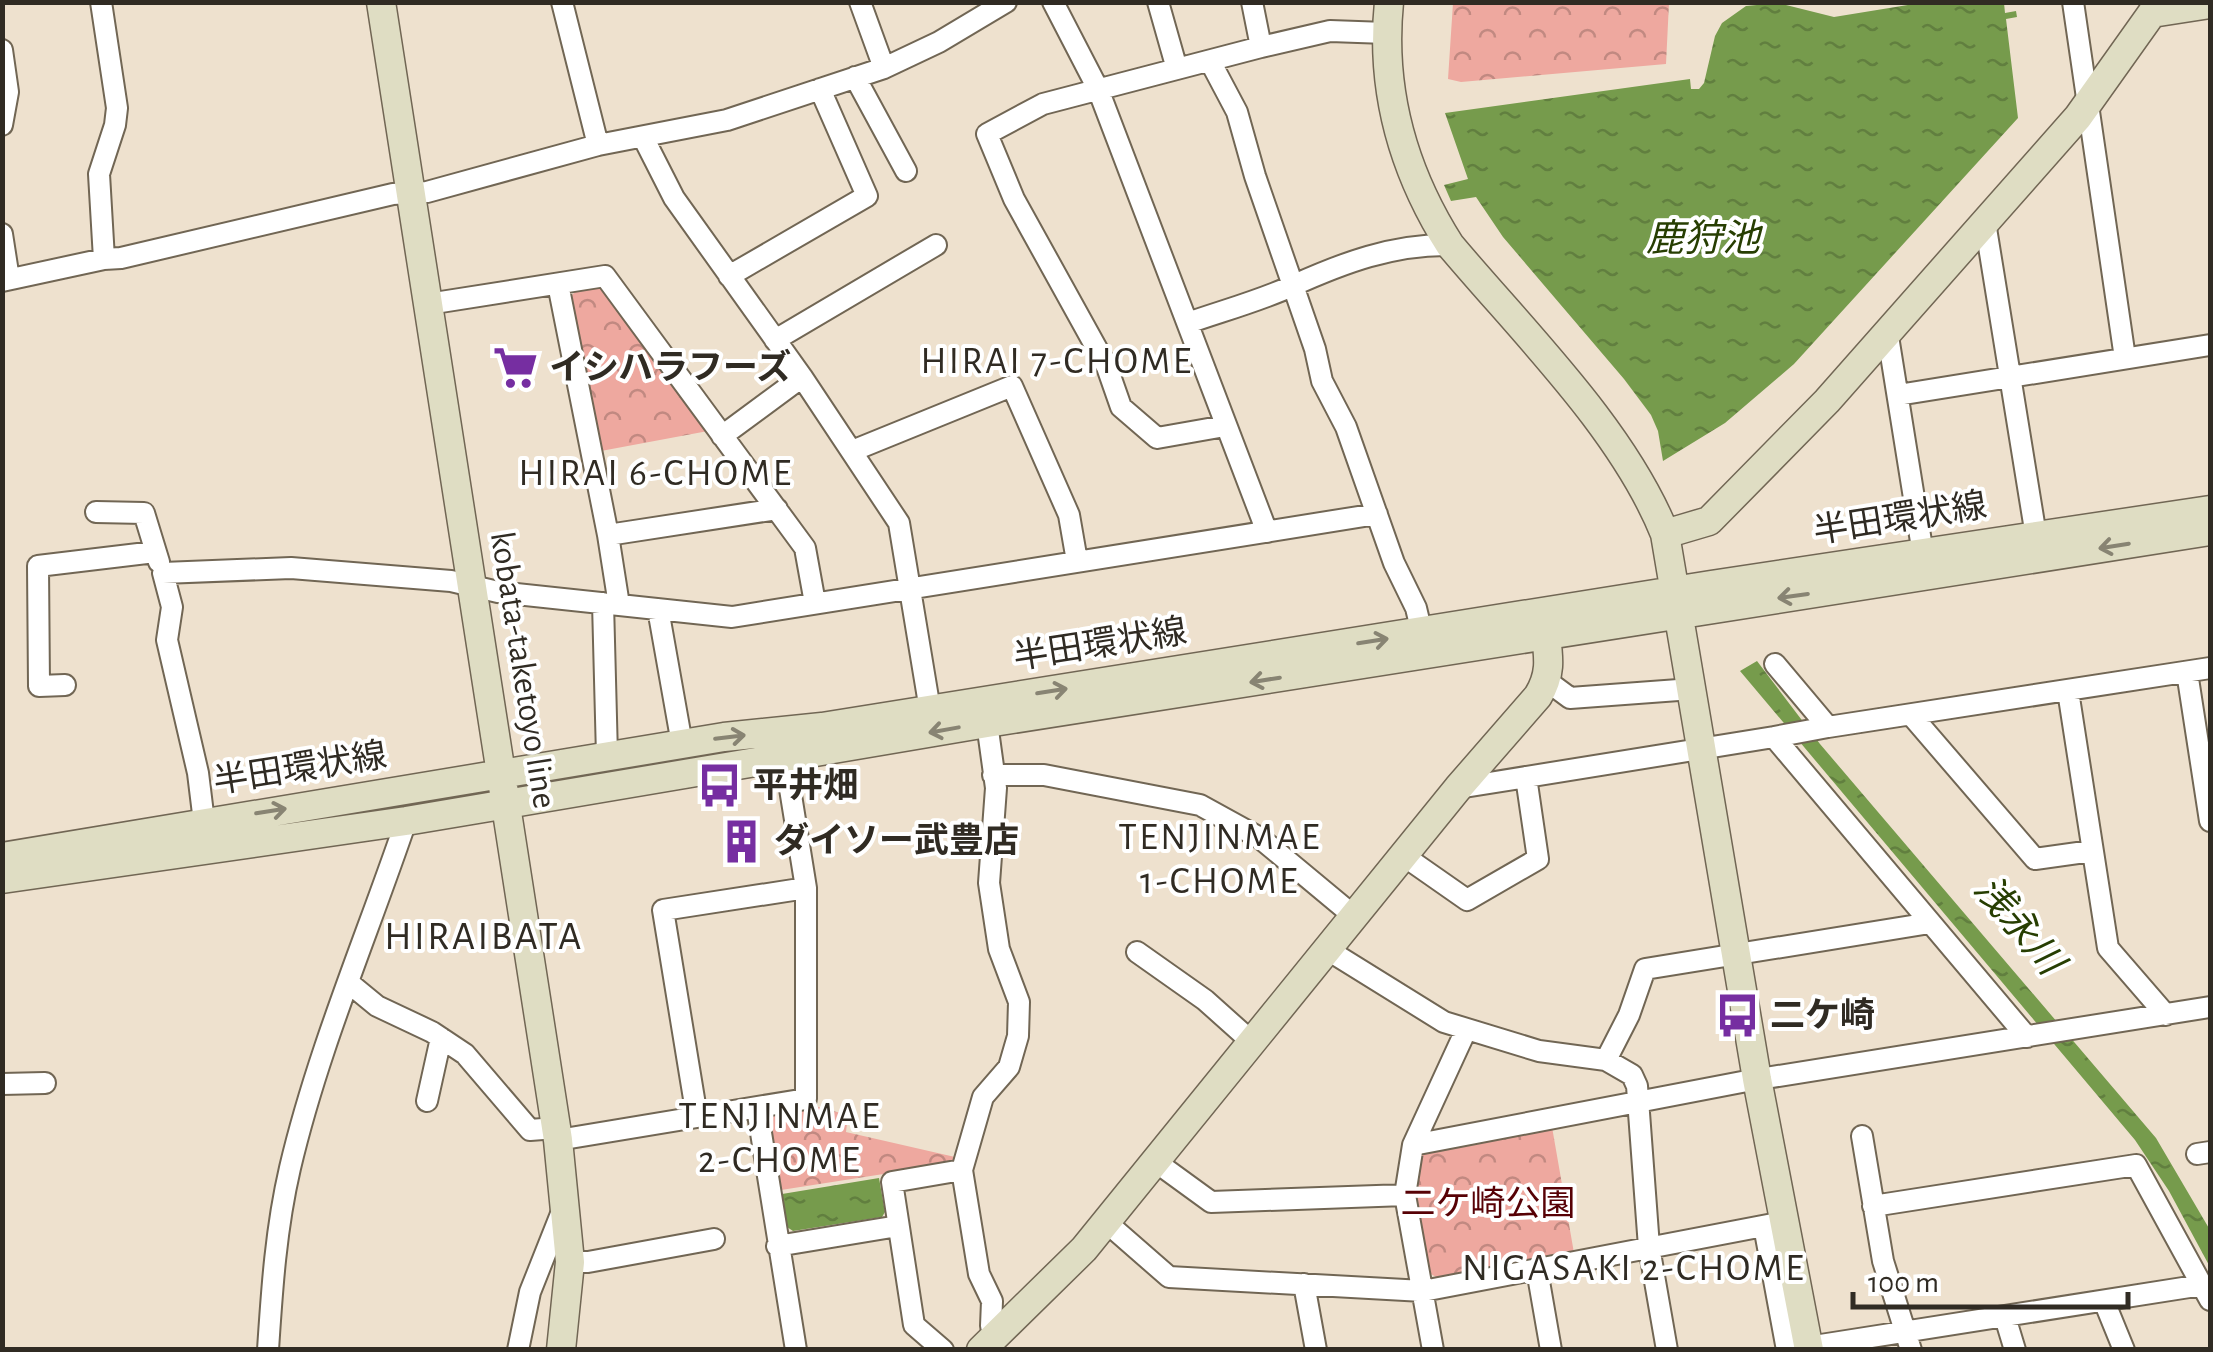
<svg xmlns="http://www.w3.org/2000/svg" width="2213" height="1352" font-family="'Alegreya Sans','Noto Sans JP',sans-serif">
<style>
.park{fill:url(#park-crowns)}
.water{fill:url(#water-ripples)}
.lines{fill:none;stroke-linecap:round;stroke-linejoin:round}
.street-casing{stroke:#716654;stroke-width:24}
.secondary-casing{stroke:#716654;stroke-width:31}
.street{stroke:#fff;stroke-width:20}
.secondary{stroke:#dfddc3;stroke-width:28}
.oneway{stroke:#888473}
.labels{text-anchor:middle;dominant-baseline:central;stroke-width:8;stroke-linejoin:round;paint-order:stroke}
.poi-label{font-size:35px;font-weight:bold;fill:#302b23;stroke:#fff;text-anchor:start}
.street-label{font-size:35px;fill:#302b23;stroke:#fff}
.park-label{font-size:35px;fill:#570105;stroke:#fff}
.water-label{font-size:38px;font-style:italic;fill:#273e02;stroke:#fff}
.neighbourhood-label{font-size:38px;letter-spacing:2.5px;fill:#302b23;stroke:#fff}
.quarter-label{font-size:40px;letter-spacing:2.5px;fill:#302b23;stroke:#fff}
</style>
<defs>
<pattern id="park-crowns" width="20" height="18" patternUnits="userSpaceOnUse" patternTransform="scale(2.5)"><rect width="20" height="18" fill="#eea89f"/><path d="M2 6a3 3 0 1 1 6 0M12 15a3 3 0 1 1 6 0" fill="none" stroke="#c18981"/></pattern>
<pattern id="water-ripples" width="26" height="14" patternUnits="userSpaceOnUse" patternTransform="scale(2.5)"><rect width="26" height="14" fill="#769b4c"/><path d="M2 4q2-2 4 0t4 0M15 11q2-2 4 0t4 0" fill="none" stroke="#617f3f"/></pattern>
</defs>
<rect width="100%" height="100%" fill="#eee1ce"/>
<!-- park -->
<path class="park" d="M 1453,3 L 1669,3 L 1666,64 L 1461,82 L 1448,79 Z
M 596,287 L 605,292 L 708,431 L 601,451 L 571,296 L 577,290 Z
M 815,1106 L 848,1115 L 846,1132 L 955,1157 L 954,1163 L 781,1190 L 769,1121 L 772,1114 Z
M 1552,1127 L 1574,1253 L 1438,1278 L 1429,1273 L 1415,1193 L 1420,1157 L 1428,1150 Z"/>
<!-- water -->
<path class="water" d="M 2004,3 L 2005,13 L 2016,11 L 2017,17 L 2006,19 L 2018,118 L 1794,364 L 1725,423 L 1663,461 L 1658,431 L 1651,415 L 1624,379 L 1503,237 L 1476,197 L 1451,201 L 1444,185 L 1468,179 L 1445,113 L 1690,79 L 1691,89 L 1699,89 L 1704,83 L 1715,36 L 1722,23 L 1746,6 L 1778,3 L 1834,17 L 1920,3 Z
M 1757,661 L 1820,744 L 2156,1138 L 2210,1230 L 2210,1267 L 2169,1191 L 2135,1140 L 1740,671 Z
M 879,1178 L 885,1212 L 882,1217 L 793,1231 L 787,1227 L 782,1194 Z"/>
<g class="lines">
<defs>
<path id="street" d="M 101,2 L 117,108 L 115,125 L 99,174 L 104,259
M 562,2 L 598,145
M 860,2 L 884,68
M 1053,2 L 1098,89 L 1267,532
M 1158,2 L 1177,69
M 1252,2 L 1261,47
M 2073,2 L 2125,358
M 2,50 L 8,92 L 2,125
M 1210,61 L 1237,112 L 1255,176 L 1315,349 L 1322,381 L 1346,427 L 1394,563 L 1416,608 L 1422,633
M 855,77 L 906,171
M 643,137 L 674,198 L 802,377 L 899,523 L 930,710
M 1985,222 L 2036,536
M 2,234 L 9,279
M 729,276 L 867,196 L 820,89
M 2,281 L 104,259 L 121,258 L 393,194 L 427,192 L 598,145 L 727,120 L 884,68 L 939,42 L 1006,2
M 558,284 L 608,535 L 619,605
M 428,304 L 605,276 L 805,548 L 815,603
M 1188,323 C 1222,311 1259,301 1292,286 C 1343,263 1393,244 1450,245
M 1887,330 L 1923,554
M 775,340 L 936,245
M 1898,395 L 2210,345
M 1225,426 L 1157,438 L 1121,407 L 1107,367 L 1014,199 L 987,134 L 1043,104 L 1261,47 L 1330,31 L 1386,33
M 722,436 L 802,377
M 852,451 L 1012,386 L 1069,515 L 1077,561
M 96,512 L 144,513 L 159,562
M 608,535 L 777,509
M 603,603 L 607,756
M 658,609 L 682,744
M 1775,664 L 1828,727 L 2210,668
M 2187,672 L 2210,821
M 1547,681 L 1570,698 L 1692,689
M 65,685 L 39,686 L 38,566 L 155,552
M 2068,691 L 2108,948 L 2166,1015
M 1912,716 L 2035,859 L 2092,851
M 987,723 L 996,788 L 989,883 L 999,949 L 1019,1002 L 1018,1036 L 1009,1067 L 983,1097 L 962,1170 L 979,1274 L 992,1301 L 991,1326 L 997,1334
M 1774,737 L 1828,727
M 993,775 L 1044,775 L 1200,805 L 1260,838 L 1355,917
M 1458,788 L 1774,737 L 2027,1037
M 204,822 L 198,773 L 167,640 L 172,607 L 163,573 L 291,568 L 451,581 L 498,592 L 732,617 L 1377,514
M 1404,856 L 1467,900 L 1538,859 L 1526,777
M 1328,950 L 1444,1022 L 1539,1051 L 1606,1060 L 1632,1075 L 1637,1086 L 1649,1247 L 1667,1350
M 1137,952 L 1205,1000 L 1252,1042
M 349,983 L 377,1006 L 432,1032 L 465,1054 L 530,1130 L 556,1128
M 1606,1060 L 1629,1015 L 1645,969 L 1930,923
M 2,1084 L 45,1083
M 427,1101 L 441,1038
M 757,1108 L 796,1350
M 697,1117 L 663,910 L 806,888
M 1862,1136 L 1883,1261 L 1911,1350
M 558,1140 L 806,1099 L 806,888 L 785,758
M 1413,1145 L 1747,1081 L 2210,1007
M 2197,1154 L 2210,1152
M 1156,1162 L 1211,1202 L 1405,1195
M 1873,1206 L 2136,1165 L 2210,1300
M 1106,1222 L 1169,1277 L 1423,1291 L 1784,1222
M 1764,1226 L 1787,1350
M 777,1246 L 898,1226
M 570,1262 L 588,1262 L 714,1239
M 1537,1270 L 1551,1350
M 1304,1284 L 1316,1350
M 2104,1301 L 2124,1350
M 2005,1317 L 2015,1350
M 1808,1347 L 2202,1285
M 268,1350 C 272,1288 276,1228 290,1168 C 318,1049 367,936 406,821
M 518,1350 L 530,1292 L 563,1209
M 943,1350 L 914,1325 L 892,1182 L 962,1170
M 1433,1350 L 1405,1195 L 1413,1145 L 1466,1030"/>
<path id="secondary" d="M 381,2 L 558,1140 L 570,1262 L 561,1350
M 1389,2 C 1380,91 1403,171 1450,245 C 1523,332 1623,429 1665,534 L 1757,1079 L 1809,1350
M 1665,534 L 1709,521 L 1827,401 L 2078,117 L 2152,13 L 2210,4
M 2,857 L 724,737 L 822,727 L 1711,585 L 2210,510
M 2,879 L 406,821 L 987,723 L 2210,531
M 981,1350 L 1084,1249 L 1458,788 L 1538,696 C 1551,675 1549,659 1546,636"/>
</defs>
<!-- street casing -->
<use href="#street" class="street-casing"/>
<!-- secondary casing -->
<use href="#secondary" class="secondary-casing"/>
<!-- street -->
<use href="#street" class="street"/>
<!-- secondary -->
<use href="#secondary" class="secondary"/>
</g>
<!-- one-way arrows -->
<defs><path id="oneway-shaft" d="M-6 0H5M1.5-3L5.5 0L1.5 3" fill="none" stroke-width="1.6" stroke-linecap="round" stroke-linejoin="round" transform="scale(2.5)"/></defs>
<g class="oneway">
<use href="#oneway-shaft" transform="translate(2114 546) rotate(171)"/>
<use href="#oneway-shaft" transform="translate(1793 596) rotate(172)"/>
<use href="#oneway-shaft" transform="translate(1373 641) rotate(-9)"/>
<use href="#oneway-shaft" transform="translate(1265 680) rotate(171)"/>
<use href="#oneway-shaft" transform="translate(1052 691) rotate(-9)"/>
<use href="#oneway-shaft" transform="translate(944 730) rotate(170)"/>
<use href="#oneway-shaft" transform="translate(730 737) rotate(-7)"/>
<use href="#oneway-shaft" transform="translate(271 811) rotate(-9)"/>
</g>
<!-- icons -->
<defs>
<symbol id="supermarket-bare" viewBox="-9 -9 18 18"><path d="M-6-5.5h2.5l.6 2H6L4.5 2H-2.5L-4.4-4H-6ZM-1.5 3.2a1.3 1.3 0 1 0 .1 0ZM3 3.2a1.3 1.3 0 1 0 .1 0Z" fill="#762ea1" stroke="#fff" stroke-width="2.5" paint-order="stroke"/></symbol>
<symbol id="bus-bare" viewBox="-9 -9 18 18"><path d="M-5-6H5V4H4V6H2V4H-2V6H-4V4H-5ZM-3.5-4V0h7V-4ZM-3.5 1.2v1.5H-2V1.2ZM2 1.2v1.5H3.5V1.2Z" fill="#762ea1" stroke="#fff" stroke-width="2.5" paint-order="stroke"/></symbol>
<symbol id="building-bare" viewBox="-9 -9 18 18"><path d="M-4-6H4V6H1V3H-1V6H-4ZM-2.5-4.3h1.7v1.8h-1.7ZM.8-4.3h1.7v1.8H.8ZM-2.5-1h1.7V.8h-1.7ZM.8-1h1.7V.8H.8Z" fill="#762ea1" stroke="#fff" stroke-width="2.5" paint-order="stroke"/></symbol>
</defs>
<g fill-rule="evenodd">
<use href="#supermarket-bare" x="484" y="336" width="63" height="63"/>
<use href="#bus-bare" x="688" y="754" width="63" height="63"/>
<use href="#building-bare" x="710" y="810" width="63" height="63"/>
<use href="#bus-bare" x="1706" y="984" width="63" height="63"/>
</g>
<g class="labels">
<!-- poi labels -->
<g class="poi-label">
<text x="549" y="368">イシハラフーズ</text>
<text x="753" y="786">平井畑</text>
<text x="774" y="841">ダイソー武豊店</text>
<text x="1770" y="1016">二ケ崎</text>
</g>
<!-- street labels -->
<g class="street-label">
<text transform="translate(1900 519) rotate(-9)">半田環状線</text>
<text transform="translate(1100 645) rotate(-9)">半田環状線</text>
<text transform="translate(523 670) rotate(81)">kobata-taketoyo line</text>
<text transform="translate(300 769) rotate(-9)">半田環状線</text>
</g>
<!-- park labels -->
<g class="park-label">
<text x="1488" y="1204">二ケ崎公園</text>
</g>
<!-- water labels -->
<g class="water-label">
<text x="1703" y="240">鹿狩池</text>
<text transform="translate(2018 926) rotate(50)">浅永川</text>
</g>
<!-- neighbourhood labels -->
<g class="neighbourhood-label">
<text x="1057" y="362">HIRAI 7-CHOME</text>
<text x="656" y="474">HIRAI 6-CHOME</text>
<text x="1220" y="838">TENJINMAE<tspan x="1220" dy="44">1-CHOME</tspan></text>
<text x="780" y="1117">TENJINMAE<tspan x="780" dy="44">2-CHOME</tspan></text>
<text x="1634" y="1269">NIGASAKI 2-CHOME</text>
</g>
<!-- quarter labels -->
<g class="quarter-label">
<text x="484" y="937">HIRAIBATA</text>
</g>
</g>
<!-- border -->
<rect width="2213" height="1352" fill="none" stroke="#302b23" stroke-width="10"/>
<!-- scale -->
<path d="M1853 1292v15h275v-15" fill="none" stroke="#302b23" stroke-width="5"/>
<text x="1868" y="1292" font-size="30" fill="#302b23" stroke="#ffffff" stroke-width="8" paint-order="stroke">100 m</text>
</svg>
